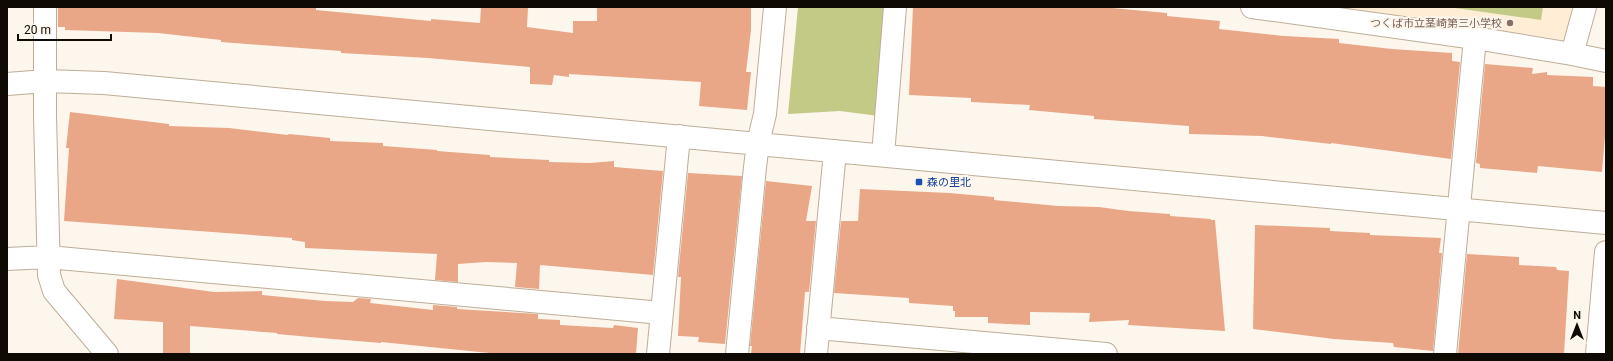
<svg xmlns="http://www.w3.org/2000/svg" width="1613" height="361" font-family="Roboto,'Noto Sans JP',sans-serif">
<style>
.built{fill:#ffedd6}
.green{fill:#c2ca86}
.building{fill:#e9a787}
.lines{fill:none;stroke-linecap:round;stroke-linejoin:round}
.minor-casing{stroke:#bead98;stroke-width:24}
.minor{stroke:#fff;stroke-width:22}
.education-dot{fill:#8d6e63;stroke:#fdf6ec;stroke-width:1.5}
.transit-dot{fill:#1a4fb4;stroke:#fdf6ec;stroke-width:1.5}
.labels{text-anchor:middle;dominant-baseline:central;stroke-width:4;stroke-linejoin:round;paint-order:stroke}
.education-label{font-size:11px;fill:#785e54;stroke:#fdf6ec;text-anchor:end}
.transit-label{font-size:11px;fill:#164399;stroke:#fdf6ec;text-anchor:start}
</style>
<rect width="100%" height="100%" fill="#fdf6ec"/>
<!-- built -->
<path class="built" d="M 1338,7 L 1574,7 L 1565,40 Z"/>
<!-- green -->
<path class="green" d="M 798,7 L 888,7 L 879,116 L 840,111 L 788,114 Z
M 1448,7 L 1543,7 L 1541,20 Z"/>
<!-- building -->
<path class="building" d="M 58,7 L 289,7 L 316,8 L 316,10 L 431,21 L 431,19 L 480,23 L 481,7 L 528,7 L 527,27 L 573,33 L 573,21 L 597,21 L 597,7 L 751,7 L 751,30 L 746,72 L 751,72 L 747,110 L 699,106 L 701,82 L 569,74 L 569,77 L 554,75 L 552,85 L 530,84 L 530,67 L 428,58 L 341,53 L 341,51 L 221,42 L 221,40 L 158,33 L 65,30 L 65,27 L 58,27 Z
M 913,7 L 1101,7 L 1167,13 L 1167,16 L 1220,21 L 1219,29 L 1284,36 L 1339,39 L 1339,43 L 1392,49 L 1452,53 L 1452,61 L 1460,62 L 1451,159 L 1331,143 L 1331,144 L 1262,136 L 1189,134 L 1189,126 L 1094,119 L 1094,116 L 1029,110 L 1030,105 L 971,102 L 971,98 L 909,95 Z
M 1485,64 L 1533,68 L 1532,74 L 1547,72 L 1547,75 L 1593,77 L 1593,86 L 1606,87 L 1606,125 L 1602,172 L 1538,166 L 1537,173 L 1480,168 L 1480,164 L 1476,163 Z
M 70,112 L 169,124 L 169,126 L 229,128 L 288,135 L 289,134 L 330,138 L 330,141 L 383,143 L 383,146 L 437,150 L 437,151 L 490,155 L 490,157 L 549,160 L 549,162 L 590,163 L 614,161 L 614,167 L 663,171 L 653,275 L 540,265 L 539,289 L 515,287 L 517,263 L 486,262 L 458,264 L 458,282 L 435,280 L 437,254 L 305,248 L 305,242 L 292,240 L 292,238 L 64,221 L 69,148 L 66,148 Z
M 688,173 L 742,176 L 725,344 L 698,342 L 699,337 L 678,336 L 681,277 L 678,277 Z
M 766,181 L 812,186 L 806,221 L 816,221 L 809,292 L 805,292 L 800,354 L 751,354 L 752,346 L 750,346 Z
M 860,189 L 949,193 L 994,197 L 994,200 L 1058,206 L 1099,207 L 1128,211 L 1170,214 L 1170,216 L 1211,219 L 1211,220 L 1215,220 L 1225,331 L 1128,325 L 1129,320 L 1089,322 L 1090,313 L 1030,312 L 1030,325 L 988,323 L 988,317 L 955,317 L 955,311 L 953,311 L 953,306 L 909,303 L 909,298 L 834,293 L 841,221 L 858,221 Z
M 1255,225 L 1330,228 L 1330,231 L 1370,233 L 1370,235 L 1441,238 L 1439,253 L 1442,253 L 1433,351 L 1394,347 L 1393,343 L 1334,339 L 1253,329 Z
M 1467,254 L 1519,257 L 1519,265 L 1556,267 L 1557,270 L 1569,271 L 1564,354 L 1458,354 Z
M 117,279 L 214,292 L 262,291 L 262,295 L 325,301 L 353,302 L 358,298 L 371,299 L 370,303 L 433,310 L 433,305 L 457,307 L 457,309 L 538,314 L 538,319 L 560,320 L 560,325 L 613,328 L 614,325 L 638,328 L 636,354 L 499,354 L 381,342 L 381,343 L 321,338 L 277,334 L 277,333 L 190,326 L 190,354 L 163,354 L 163,322 L 114,319 Z"/>
<g class="lines">
<defs>
<path id="minor" d="M 45,7 L 45,116 L 49,275 L 54,291 L 107,354
M 1252,7 L 1475,38 L 1572,54 L 1606,61
M 1572,54 L 1585,7
M 7,84 L 46,81 L 104,83 L 1606,223
M 883,155 L 895,7
M 7,259 L 48,257 L 662,313
M 818,328 L 1106,354
M 658,354 L 679,136
M 737,354 L 755,167 L 758,143 L 765,114 L 775,7
M 816,354 L 835,151
M 1445,354 L 1475,38
M 1597,354 L 1606,252"/>
</defs>
<!-- minor casing -->
<use href="#minor" class="minor-casing"/>
<!-- minor -->
<use href="#minor" class="minor"/>
</g>
<!-- markers -->
<circle class="education-dot" cx="1510" cy="23" r="4"/>
<rect class="transit-dot" x="915" y="178" width="8" height="8" rx="2"/>
<g class="labels">
<!-- education labels -->
<g class="education-label">
<text x="1502" y="23">つくば市立茎崎第三小学校</text>
</g>
<!-- transit labels -->
<g class="transit-label">
<text x="927" y="182">森の里北</text>
</g>
</g>
<!-- border -->
<rect width="1613" height="361" fill="none" stroke="#100a04" stroke-width="16"/>
<!-- north arrow -->
<g transform="translate(1577 325)" stroke="#fdf6ec" stroke-width="3" paint-order="stroke">
<path d="M0-3L7 15L0 10L-7 15Z" fill="#100a04"/>
<text y="-6" font-size="11" font-weight="bold" text-anchor="middle" fill="#100a04">N</text>
</g>
<!-- scale -->
<path d="M18 34v6h93v-6" fill="none" stroke="#100a04" stroke-width="2"/>
<text x="24" y="34" font-size="12" fill="#100a04" stroke="#fdf6ec" stroke-width="3" paint-order="stroke">20 m</text>
</svg>
